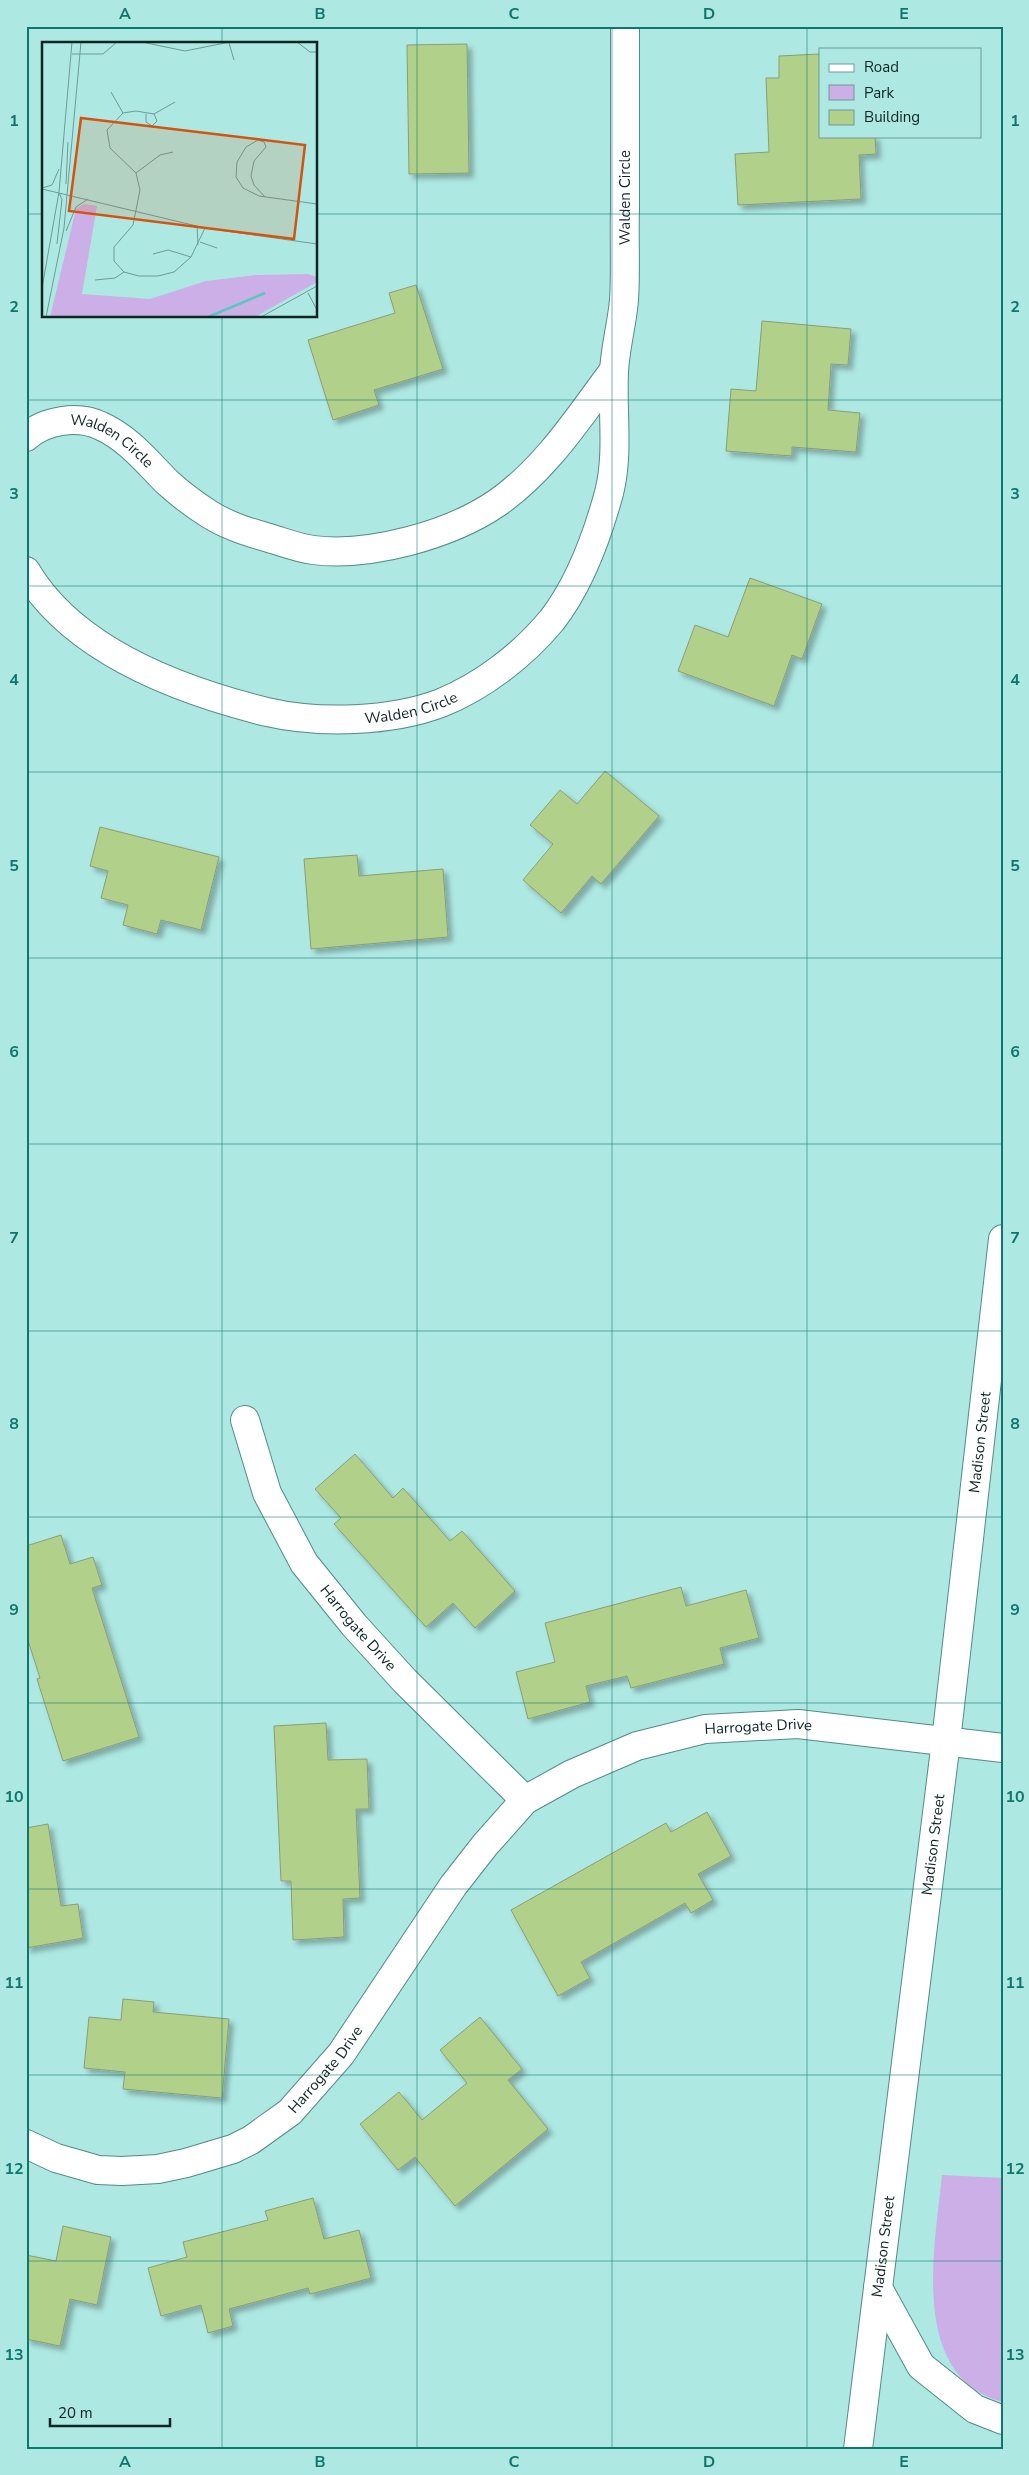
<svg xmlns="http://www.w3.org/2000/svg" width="1029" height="2475" font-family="'Nunito Sans',sans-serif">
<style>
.green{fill:#ccafe6}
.building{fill:#b1d18a;stroke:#8b9d76;filter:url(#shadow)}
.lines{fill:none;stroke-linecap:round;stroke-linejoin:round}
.minor-casing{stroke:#538b86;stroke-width:30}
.major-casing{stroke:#538b86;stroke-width:30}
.minor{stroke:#fff;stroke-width:28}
.major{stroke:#fff;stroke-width:28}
.grid{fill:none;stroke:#0f766e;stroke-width:1;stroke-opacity:0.55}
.labels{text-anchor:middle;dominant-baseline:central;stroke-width:5;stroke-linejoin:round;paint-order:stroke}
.street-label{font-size:15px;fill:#0e2524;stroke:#aee8e2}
.inset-river{fill:none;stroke:#58c7bf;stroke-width:2.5}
.inset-road{fill:none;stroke:#6e9a96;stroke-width:1}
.view{fill:#d2540e;fill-opacity:0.15;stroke:#d2540e;stroke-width:2.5}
.inset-edge{fill:none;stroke:#0e2524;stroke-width:2.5}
.neatline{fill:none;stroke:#0f766e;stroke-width:2}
.grid-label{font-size:16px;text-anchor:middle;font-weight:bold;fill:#0f766e}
</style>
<defs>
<filter id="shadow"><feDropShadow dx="4.5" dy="4.5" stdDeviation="2.5" flood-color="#0004"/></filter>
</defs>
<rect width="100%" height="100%" fill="#aee8e2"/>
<!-- green -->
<path class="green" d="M 942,2175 L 1003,2178 L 1003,2402 C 908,2377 935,2246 942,2175 Z"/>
<!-- building -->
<path class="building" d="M 467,44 L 469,173 L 409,174 L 407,45 Z
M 820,54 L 820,136 L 875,136 L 876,154 L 859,155 L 861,199 L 738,205 L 735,154 L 769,152 L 766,78 L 779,78 L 779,56 Z
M 416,285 L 443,369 L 374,390 L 379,405 L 333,420 L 308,340 L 395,313 L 389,293 Z
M 762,321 L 851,329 L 848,365 L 831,364 L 828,410 L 860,413 L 856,452 L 792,447 L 792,456 L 726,451 L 731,389 L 756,391 Z
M 750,578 L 822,604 L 802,659 L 792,655 L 774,706 L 678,671 L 695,625 L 728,637 Z
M 605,771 L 659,816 L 601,884 L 592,876 L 561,913 L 523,880 L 553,844 L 530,825 L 560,790 L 577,804 Z
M 100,827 L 219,857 L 201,930 L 161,920 L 157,934 L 123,925 L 128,905 L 101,898 L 108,871 L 90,866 Z
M 357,855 L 359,876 L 443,869 L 448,937 L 311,949 L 304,859 Z
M 355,1454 L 393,1498 L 403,1488 L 450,1541 L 462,1531 L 515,1591 L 475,1628 L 453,1603 L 426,1627 L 334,1524 L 341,1518 L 315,1489 Z
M 61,1535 L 70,1564 L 93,1557 L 102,1585 L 92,1588 L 139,1737 L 63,1761 L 37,1679 L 40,1678 L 26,1634 L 26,1546 Z
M 681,1587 L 686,1606 L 746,1590 L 759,1638 L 720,1648 L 724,1664 L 631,1688 L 627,1676 L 586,1686 L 590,1702 L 528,1719 L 516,1672 L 555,1662 L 545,1623 Z
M 326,1723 L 328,1760 L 367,1759 L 369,1809 L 356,1809 L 360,1898 L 343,1899 L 344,1937 L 293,1940 L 291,1881 L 281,1881 L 274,1726 Z
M 707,1812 L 731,1856 L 698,1874 L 713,1900 L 691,1913 L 685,1903 L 581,1962 L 590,1978 L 558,1996 L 511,1910 L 666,1823 L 671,1832 Z
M 48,1824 L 61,1906 L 78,1904 L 83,1938 L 26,1948 L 26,1828 Z
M 123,1999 L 154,2002 L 153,2012 L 229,2019 L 222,2098 L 123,2089 L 125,2072 L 84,2068 L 89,2017 L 121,2020 Z
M 480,2017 L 522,2069 L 508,2080 L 548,2129 L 455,2206 L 415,2157 L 398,2170 L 360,2124 L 399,2092 L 422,2120 L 467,2083 L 440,2050 Z
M 313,2198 L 324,2239 L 359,2230 L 371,2278 L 310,2294 L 308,2288 L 229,2309 L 233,2326 L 208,2333 L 201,2305 L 161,2316 L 148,2268 L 187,2257 L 183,2242 L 268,2220 L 265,2211 Z
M 63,2226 L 111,2237 L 97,2305 L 70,2299 L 60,2346 L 26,2339 L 26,2255 L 56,2261 Z"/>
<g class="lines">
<defs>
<g id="minor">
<path id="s1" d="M 26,437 C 45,420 78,415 101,426 C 128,438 147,462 167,482 C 179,493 195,505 209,514 C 228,526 248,532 269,538 C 283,542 298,548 313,550 C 370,557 450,535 497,503 C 546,469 579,417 614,370"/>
<path id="s2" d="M 26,571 C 73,651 182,691 267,712 C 319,724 391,722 441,703 C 483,686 523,655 552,620 C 580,584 597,537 609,493 C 619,454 612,412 614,372 C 615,348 622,324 624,300 C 626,270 624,239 625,209 C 625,148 625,87 625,26"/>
<path id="s3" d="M 245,1420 L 267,1493 L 304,1563 L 354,1625 L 405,1681 L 525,1800"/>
<path id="s4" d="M 26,2144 L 56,2158 L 98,2170 L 122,2171 L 158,2169 L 186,2163 L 233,2149 L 251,2140 L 290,2112 L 341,2054 L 453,1886 L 485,1845 L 525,1800 L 572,1774 L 637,1746 L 705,1729 L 798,1724 L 1003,1748"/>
<path id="s5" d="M 858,2449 L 946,1741 L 1003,1239"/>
</g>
<path id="major" d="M 878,2288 L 921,2366 L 975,2409 L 1003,2420"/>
</defs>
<!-- minor casing -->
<use href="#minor" class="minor-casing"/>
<!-- major casing -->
<use href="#major" class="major-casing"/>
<!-- minor -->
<use href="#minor" class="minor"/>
<!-- major -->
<use href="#major" class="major"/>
</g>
<!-- grid -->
<path class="grid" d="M 222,26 L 222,44M 417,26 L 417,2449M 612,26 L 612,2449M 807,26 L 807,2449M 26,214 L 44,214M 316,214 L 1003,214M 222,316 L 222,2449M 26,400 L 1003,400M 26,586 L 1003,586M 26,772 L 1003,772M 26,958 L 1003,958M 26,1144 L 1003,1144M 26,1331 L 1003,1331M 26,1517 L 1003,1517M 26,1703 L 1003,1703M 26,1889 L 1003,1889M 26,2075 L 1003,2075M 26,2261 L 1003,2261"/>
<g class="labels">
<!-- street labels -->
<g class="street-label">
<text stroke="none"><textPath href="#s2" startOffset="1039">Walden Circle</textPath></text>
<text stroke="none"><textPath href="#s1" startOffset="96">Walden Circle</textPath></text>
<text stroke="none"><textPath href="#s2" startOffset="432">Walden Circle</textPath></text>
<text stroke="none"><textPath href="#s5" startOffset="1014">Madison Street</textPath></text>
<text stroke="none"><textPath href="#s3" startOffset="240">Harrogate Drive</textPath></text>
<text stroke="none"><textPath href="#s4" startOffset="922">Harrogate Drive</textPath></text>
<text stroke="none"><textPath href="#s5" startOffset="609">Madison Street</textPath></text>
<text stroke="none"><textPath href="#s4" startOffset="338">Harrogate Drive</textPath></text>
<text stroke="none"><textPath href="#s5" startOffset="204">Madison Street</textPath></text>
</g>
</g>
<!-- overview -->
<g transform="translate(42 42)">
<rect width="275" height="275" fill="#aee8e2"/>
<path d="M 42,162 L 55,164 L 40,252 L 108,257 L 164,239 L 215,233 L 266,232 L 275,235 L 275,240 L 213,275 L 8,275 L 34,167 Z" fill="#ccafe6"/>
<path class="inset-river" d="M 166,275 L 223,251"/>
<path class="inset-road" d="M 100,0 L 143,9 L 188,0M 255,0 L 268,10 L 275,10M 187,1 L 192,18M 30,12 L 61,12 L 75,0M 69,50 L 81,71M 133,60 L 112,72 L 94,69 L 81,71 L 65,88 L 68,106 L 94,131 L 98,148 L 91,183 L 72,205 L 72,219 L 82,230 L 97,234 L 116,234 L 132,230 L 149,215 L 163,186M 104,72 L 104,80 L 110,84 L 115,79 L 112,72M 94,131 L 118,113 L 131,110M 24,142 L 26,100M 0,146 L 10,143 L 17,127M 0,147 L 163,186 L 275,202M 223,155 L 212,143 L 209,134 L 212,119 L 224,105 L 222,100 L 216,98 L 204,105 L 195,120 L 194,135 L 201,146 L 217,154 L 275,162M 155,184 L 156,203M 24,189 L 34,165 L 46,157M 158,200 L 175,206M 15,202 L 20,157 L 17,151M 111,212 L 126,208 L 149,215M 53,238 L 73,236 L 82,230M 0,246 L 17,150 L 30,0M 266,251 L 275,268M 4,275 L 22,186 L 39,0M 219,275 L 275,244"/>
<path class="view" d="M 39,76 L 263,103 L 252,197 L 27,169 Z"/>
<rect width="275" height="275" class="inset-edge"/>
</g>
<!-- border -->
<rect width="1029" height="2475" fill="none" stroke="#aee8e2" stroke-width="55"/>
<!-- legend -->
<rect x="819" y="48" width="162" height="90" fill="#aee8e2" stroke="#6e9a96"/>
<rect x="829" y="64" width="25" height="8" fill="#ffffff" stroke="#6e9a96"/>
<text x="864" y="72" font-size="15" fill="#0e2524">Road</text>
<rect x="829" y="85" width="25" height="15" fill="#ccafe6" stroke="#6e9a96"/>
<text x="864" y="98" font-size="15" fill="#0e2524">Park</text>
<rect x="829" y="110" width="25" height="15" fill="#b1d18a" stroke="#6e9a96"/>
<text x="864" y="122" font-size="15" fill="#0e2524">Building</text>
<!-- scale -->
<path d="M50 2418v8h120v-8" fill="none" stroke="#0e2524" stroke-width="2.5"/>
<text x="58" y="2418" font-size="15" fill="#0e2524" stroke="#aee8e2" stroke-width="4" paint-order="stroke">20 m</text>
<rect x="28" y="28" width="974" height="2420" class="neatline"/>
<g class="grid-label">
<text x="125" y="19">A</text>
<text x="320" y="19">B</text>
<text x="514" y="19">C</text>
<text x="709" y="19">D</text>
<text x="904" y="19">E</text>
<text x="14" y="126">1</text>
<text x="1015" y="126">1</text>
<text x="14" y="312">2</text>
<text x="1015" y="312">2</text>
<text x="14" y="499">3</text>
<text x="1015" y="499">3</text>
<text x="14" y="685">4</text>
<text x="1015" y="685">4</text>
<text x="14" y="871">5</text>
<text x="1015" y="871">5</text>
<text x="14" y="1057">6</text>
<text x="1015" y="1057">6</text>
<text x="14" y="1243">7</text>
<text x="1015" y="1243">7</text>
<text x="14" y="1429">8</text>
<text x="1015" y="1429">8</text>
<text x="14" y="1615">9</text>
<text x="1015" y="1615">9</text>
<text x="14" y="1802">10</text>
<text x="1015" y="1802">10</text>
<text x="14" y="1988">11</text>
<text x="1015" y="1988">11</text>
<text x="14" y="2174">12</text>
<text x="1015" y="2174">12</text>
<text x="14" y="2360">13</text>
<text x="1015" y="2360">13</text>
<text x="125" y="2467">A</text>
<text x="320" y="2467">B</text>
<text x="514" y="2467">C</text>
<text x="709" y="2467">D</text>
<text x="904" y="2467">E</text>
</g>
</svg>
